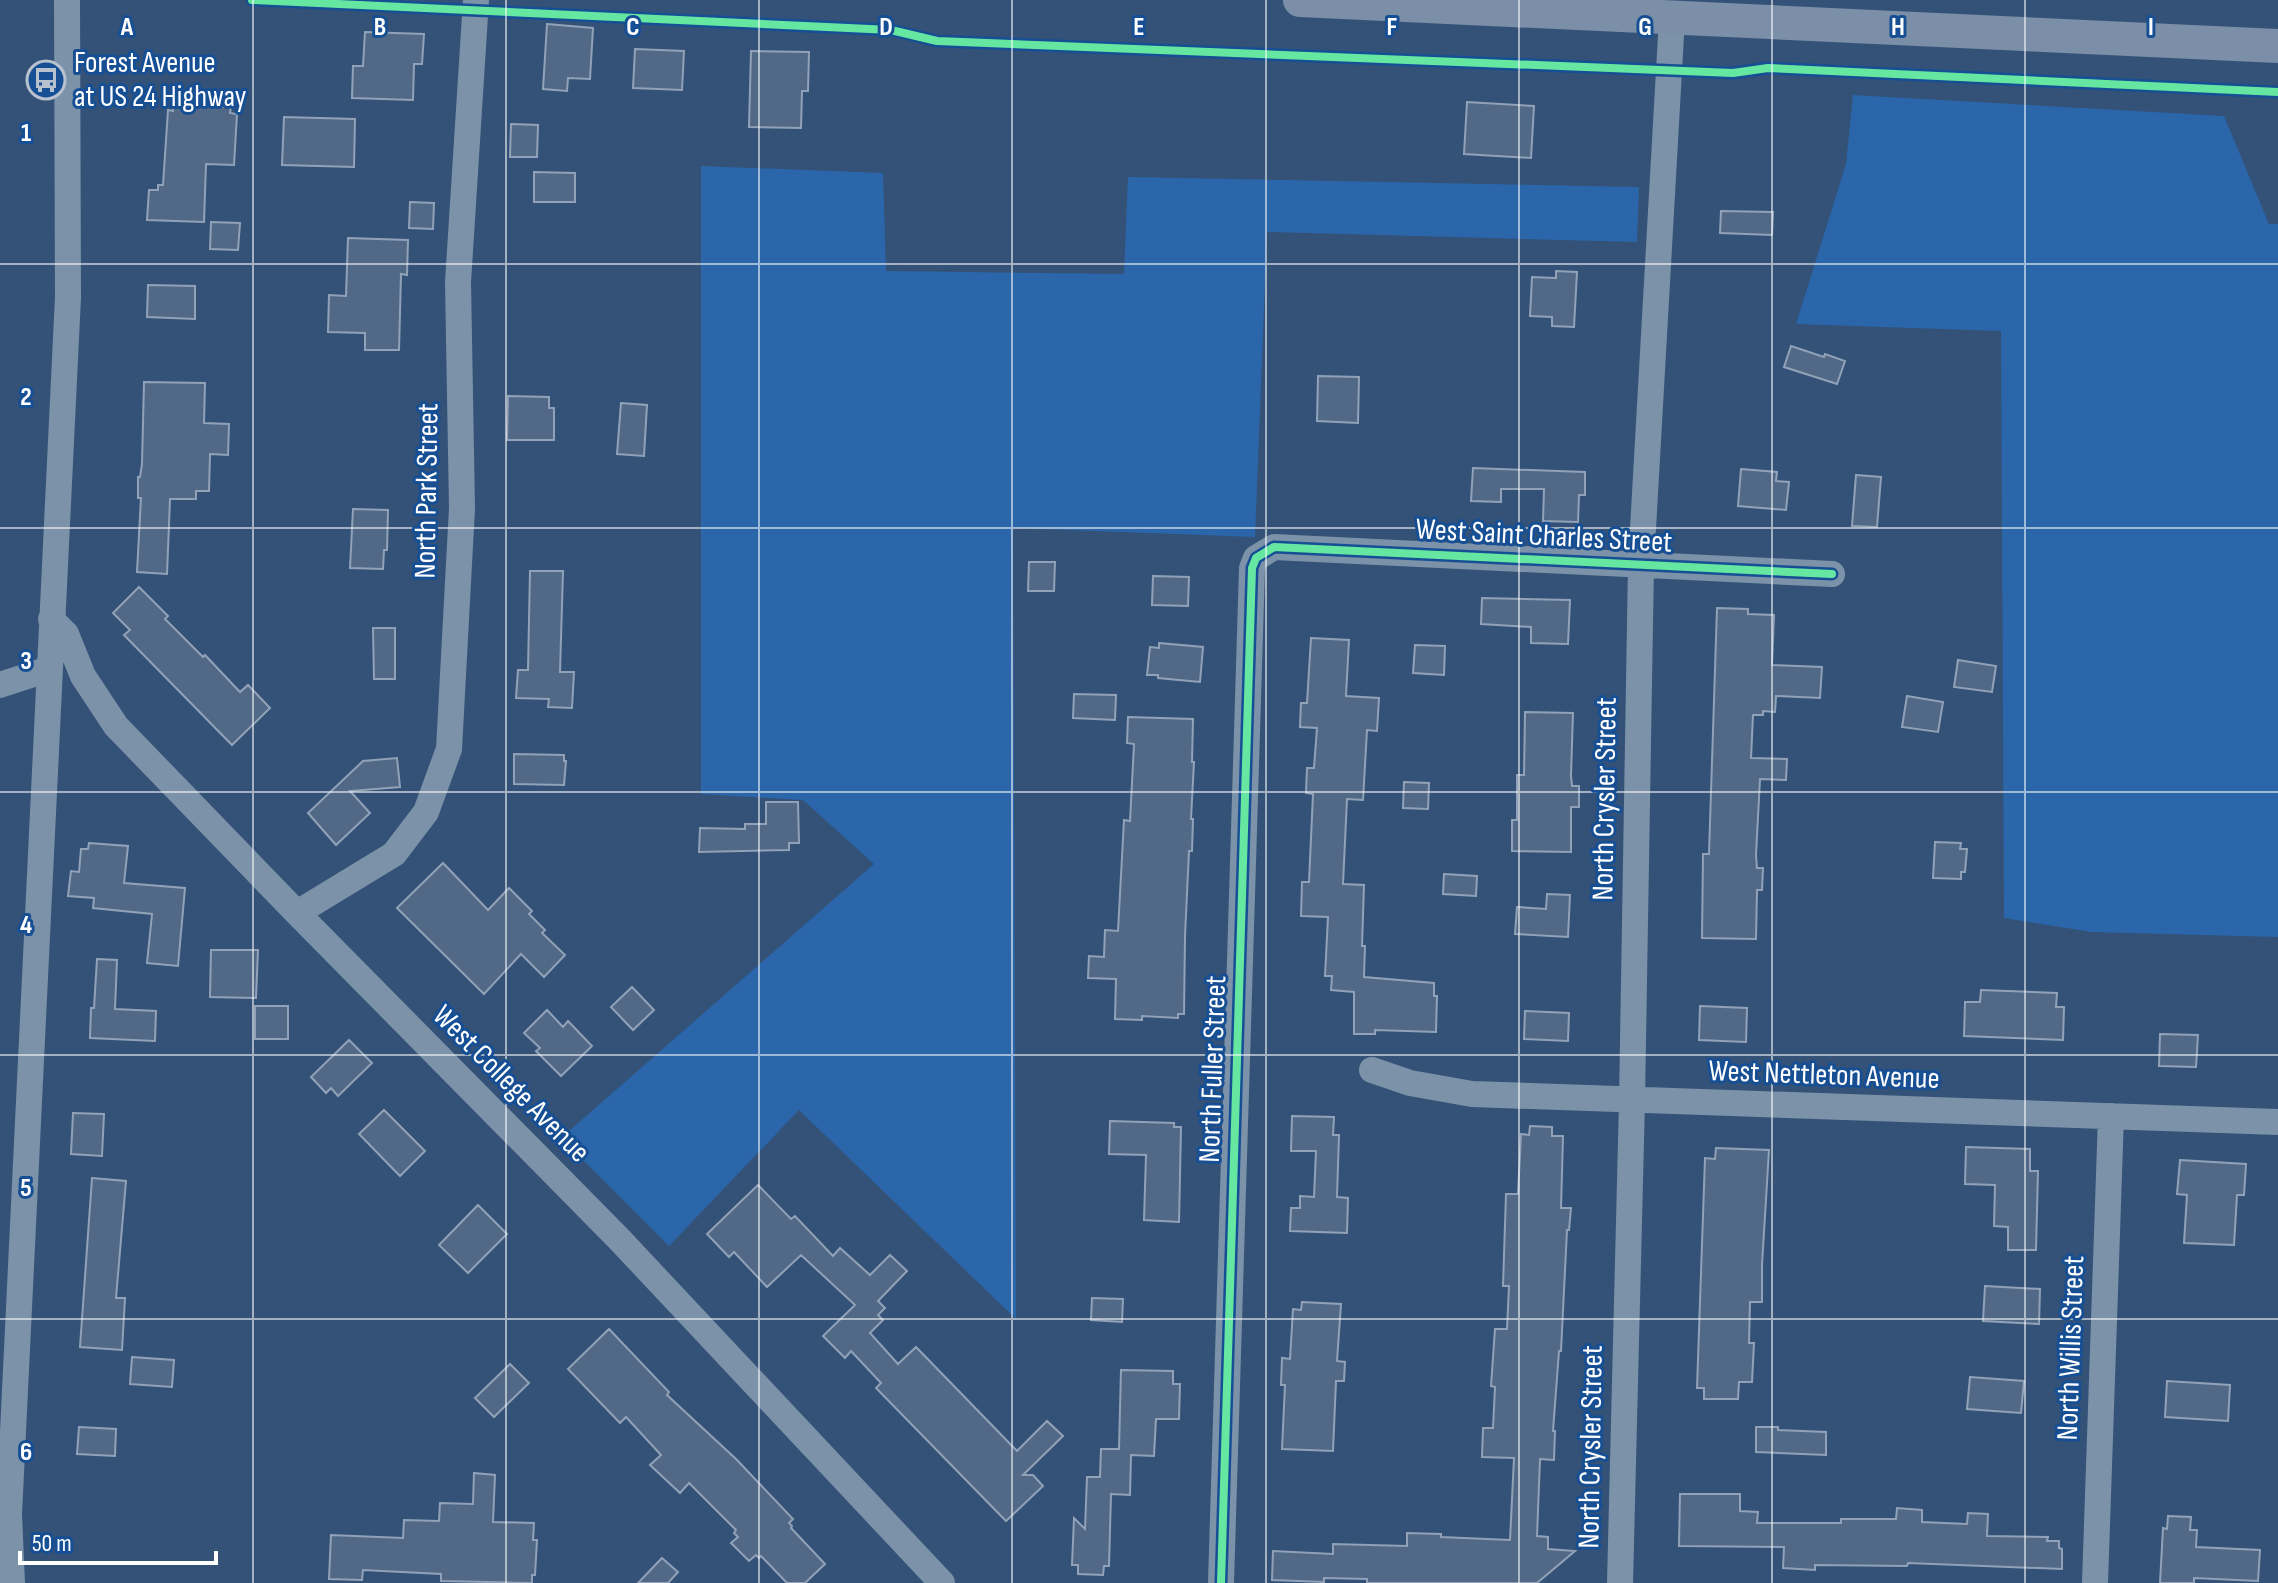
<svg xmlns="http://www.w3.org/2000/svg" width="2278" height="1583" font-family="'Sofia Sans Condensed',sans-serif">
<style>
.green{fill:#2b66aa}
.building{fill:#516986;stroke:#91a2b8;stroke-width:2}
.lines{fill:none;stroke-linecap:round;stroke-linejoin:round}
.minor{stroke:#7c92a9;stroke-width:26}
.major{stroke:#7b8fa8;stroke-width:34}
.cycleway-casing{stroke:#174f94;stroke-width:13}
.cycleway{stroke:#66e7a1;stroke-width:8}
.grid{fill:none;stroke:#fff;stroke-width:2;stroke-opacity:0.55}
.labels{text-anchor:middle;dominant-baseline:central;stroke-width:6;stroke-linejoin:round;paint-order:stroke}
.poi-label{font-size:30px;fill:#fff;stroke:#174f94;text-anchor:start}
.street-label{font-size:30px;fill:#fff;stroke:#174f94}
.grid-label{font-size:26px;text-anchor:middle;font-weight:bold;fill:#fff;stroke:#174f94;stroke-width:6;stroke-linejoin:round;paint-order:stroke}
</style>
<rect width="100%" height="100%" fill="#345277"/>
<!-- green -->
<path class="green" d="M 1853,95 L 2224,116 L 2269,224 L 2278,224 L 2278,937 L 2092,932 L 2004,918 L 2001,331 L 1796,324 L 1846,164 Z
M 701,166 L 883,173 L 886,271 L 1124,274 L 1128,177 L 1639,187 L 1637,242 L 1267,232 L 1255,537 L 1013,528 L 1016,1319 L 799,1110 L 669,1246 L 561,1138 L 874,864 L 803,800 L 701,794 Z"/>
<!-- building -->
<path class="building" d="M 547,24 L 593,28 L 590,79 L 568,78 L 567,91 L 543,89 Z
M 365,32 L 424,34 L 422,64 L 414,64 L 413,100 L 352,98 L 353,66 L 363,66 Z
M 635,49 L 684,51 L 682,90 L 633,88 Z
M 751,51 L 809,52 L 808,91 L 802,91 L 801,128 L 749,127 Z
M 1467,102 L 1534,106 L 1531,158 L 1464,154 Z
M 173,104 L 231,107 L 230,113 L 237,114 L 234,165 L 206,164 L 204,222 L 147,220 L 149,190 L 158,190 L 158,185 L 163,185 L 168,110 L 173,111 Z
M 284,117 L 355,119 L 354,167 L 282,165 Z
M 511,124 L 538,125 L 537,157 L 510,157 Z
M 534,172 L 575,173 L 575,202 L 534,202 Z
M 410,202 L 434,203 L 433,229 L 409,228 Z
M 1721,211 L 1773,212 L 1772,235 L 1720,233 Z
M 211,222 L 240,223 L 238,250 L 210,249 Z
M 348,238 L 408,240 L 407,275 L 401,274 L 399,350 L 365,350 L 365,333 L 328,332 L 329,295 L 346,296 Z
M 1556,271 L 1577,272 L 1574,327 L 1552,326 L 1552,317 L 1530,316 L 1532,277 L 1556,278 Z
M 148,285 L 195,286 L 195,319 L 147,317 Z
M 1791,346 L 1824,357 L 1825,354 L 1845,361 L 1837,384 L 1784,367 Z
M 1318,376 L 1359,377 L 1358,423 L 1317,421 Z
M 144,382 L 205,383 L 204,423 L 229,424 L 228,455 L 210,454 L 209,491 L 196,491 L 196,499 L 170,499 L 167,574 L 137,572 L 141,498 L 138,498 L 138,477 L 140,477 L 142,464 Z
M 508,396 L 549,397 L 549,408 L 554,408 L 554,440 L 507,440 Z
M 621,403 L 647,405 L 644,456 L 617,454 Z
M 1473,468 L 1585,472 L 1585,495 L 1579,495 L 1578,522 L 1543,521 L 1544,489 L 1501,489 L 1501,502 L 1471,501 Z
M 1741,469 L 1777,472 L 1776,481 L 1789,482 L 1786,510 L 1738,506 Z
M 1856,475 L 1881,477 L 1877,527 L 1852,526 Z
M 353,509 L 388,510 L 387,550 L 384,550 L 383,569 L 350,568 Z
M 1029,562 L 1055,562 L 1054,591 L 1028,591 Z
M 530,571 L 563,571 L 560,672 L 574,672 L 572,708 L 548,707 L 549,699 L 516,698 L 518,670 L 528,670 Z
M 1153,576 L 1189,577 L 1188,606 L 1152,605 Z
M 139,587 L 168,616 L 165,619 L 203,657 L 205,655 L 240,692 L 248,685 L 270,708 L 232,745 L 124,635 L 130,630 L 113,613 Z
M 1482,598 L 1570,600 L 1568,644 L 1531,643 L 1531,627 L 1481,624 Z
M 1717,608 L 1748,609 L 1748,614 L 1774,615 L 1772,665 L 1822,667 L 1820,698 L 1776,696 L 1775,712 L 1763,711 L 1763,715 L 1753,715 L 1751,758 L 1787,759 L 1786,780 L 1760,779 L 1756,855 L 1757,868 L 1763,868 L 1762,890 L 1757,890 L 1756,939 L 1702,938 L 1703,854 L 1709,854 Z
M 373,628 L 395,628 L 395,679 L 374,679 Z
M 1311,638 L 1349,640 L 1346,696 L 1379,698 L 1377,731 L 1367,730 L 1363,800 L 1347,799 L 1343,884 L 1364,885 L 1362,946 L 1365,946 L 1364,977 L 1434,983 L 1434,996 L 1437,996 L 1436,1032 L 1375,1030 L 1375,1034 L 1354,1034 L 1354,992 L 1331,990 L 1332,976 L 1325,976 L 1328,917 L 1301,916 L 1302,882 L 1309,882 L 1313,794 L 1306,793 L 1307,768 L 1314,768 L 1317,728 L 1300,727 L 1301,703 L 1307,703 Z
M 1159,643 L 1203,647 L 1200,682 L 1158,678 L 1158,675 L 1147,675 L 1150,647 L 1159,648 Z
M 1415,645 L 1445,646 L 1444,675 L 1413,673 Z
M 1958,660 L 1996,666 L 1992,692 L 1954,687 Z
M 1074,694 L 1116,695 L 1115,720 L 1073,718 Z
M 1907,696 L 1943,702 L 1938,732 L 1902,727 Z
M 1525,712 L 1573,713 L 1571,775 L 1572,786 L 1579,786 L 1579,807 L 1571,807 L 1571,852 L 1512,851 L 1512,820 L 1517,820 L 1517,775 L 1524,775 Z
M 1128,717 L 1193,719 L 1192,762 L 1194,762 L 1191,819 L 1193,819 L 1192,851 L 1189,851 L 1185,936 L 1184,1014 L 1178,1014 L 1178,1018 L 1142,1016 L 1142,1020 L 1115,1019 L 1116,979 L 1088,978 L 1089,956 L 1104,957 L 1105,930 L 1118,931 L 1124,820 L 1130,821 L 1134,744 L 1127,743 Z
M 514,754 L 564,755 L 564,761 L 566,761 L 564,785 L 514,784 Z
M 397,758 L 400,787 L 350,791 L 370,813 L 336,845 L 308,813 L 363,761 Z
M 1404,782 L 1429,783 L 1428,809 L 1403,808 Z
M 766,802 L 798,802 L 799,843 L 789,843 L 789,850 L 699,852 L 700,828 L 745,829 L 745,824 L 766,824 Z
M 1935,842 L 1961,843 L 1960,849 L 1967,849 L 1965,872 L 1961,872 L 1961,879 L 1933,878 Z
M 89,843 L 128,846 L 124,883 L 185,888 L 178,966 L 147,963 L 152,914 L 93,908 L 94,898 L 68,896 L 71,871 L 79,872 L 81,849 L 88,849 Z
M 443,863 L 488,910 L 509,888 L 532,911 L 529,914 L 545,930 L 542,933 L 565,955 L 544,977 L 521,954 L 484,994 L 397,908 Z
M 1444,874 L 1477,876 L 1476,896 L 1443,894 Z
M 1547,894 L 1570,895 L 1568,937 L 1515,934 L 1517,907 L 1546,909 Z
M 211,950 L 258,950 L 256,998 L 210,997 Z
M 97,959 L 117,960 L 115,1009 L 156,1011 L 155,1041 L 90,1038 L 91,1008 L 94,1008 Z
M 632,987 L 654,1010 L 633,1030 L 611,1007 Z
M 1981,990 L 2057,993 L 2056,1007 L 2064,1007 L 2063,1040 L 1964,1036 L 1965,1002 L 1980,1002 Z
M 255,1006 L 288,1006 L 288,1039 L 255,1039 Z
M 1700,1006 L 1747,1008 L 1746,1042 L 1699,1040 Z
M 547,1010 L 563,1027 L 568,1021 L 592,1046 L 561,1076 L 536,1051 L 540,1048 L 524,1033 Z
M 1525,1011 L 1569,1013 L 1568,1041 L 1524,1039 Z
M 2160,1034 L 2198,1035 L 2196,1067 L 2159,1066 Z
M 349,1040 L 372,1063 L 338,1096 L 331,1088 L 326,1093 L 311,1077 Z
M 384,1110 L 425,1151 L 400,1176 L 359,1134 Z
M 73,1113 L 104,1114 L 102,1156 L 71,1154 Z
M 1292,1116 L 1334,1117 L 1333,1135 L 1339,1135 L 1337,1197 L 1348,1198 L 1347,1233 L 1290,1231 L 1291,1208 L 1300,1208 L 1300,1196 L 1314,1197 L 1316,1151 L 1291,1151 Z
M 1110,1121 L 1174,1123 L 1174,1127 L 1181,1127 L 1179,1222 L 1144,1220 L 1146,1155 L 1109,1154 Z
M 1530,1126 L 1552,1127 L 1552,1136 L 1563,1136 L 1561,1208 L 1571,1208 L 1569,1230 L 1567,1230 L 1561,1351 L 1559,1351 L 1553,1431 L 1555,1431 L 1554,1460 L 1540,1459 L 1537,1536 L 1548,1537 L 1548,1549 L 1575,1551 L 1537,1583 L 1367,1583 L 1367,1579 L 1324,1578 L 1324,1582 L 1272,1580 L 1273,1551 L 1333,1554 L 1333,1544 L 1407,1546 L 1407,1533 L 1441,1534 L 1441,1537 L 1510,1540 L 1514,1458 L 1482,1457 L 1483,1428 L 1493,1428 L 1495,1387 L 1491,1386 L 1495,1329 L 1507,1329 L 1509,1286 L 1503,1286 L 1506,1194 L 1518,1194 L 1521,1134 L 1529,1135 Z
M 1966,1147 L 2030,1149 L 2030,1171 L 2038,1171 L 2036,1250 L 2008,1250 L 2008,1227 L 1994,1226 L 1995,1185 L 1965,1184 Z
M 1716,1148 L 1769,1150 L 1762,1265 L 1762,1302 L 1750,1302 L 1749,1343 L 1754,1343 L 1752,1382 L 1739,1382 L 1738,1399 L 1704,1399 L 1704,1388 L 1697,1388 L 1705,1158 L 1715,1159 Z
M 2180,1160 L 2246,1164 L 2244,1195 L 2237,1195 L 2234,1245 L 2184,1243 L 2187,1195 L 2177,1194 Z
M 92,1178 L 126,1181 L 116,1298 L 125,1298 L 122,1350 L 80,1347 Z
M 758,1185 L 791,1219 L 795,1216 L 833,1256 L 840,1248 L 870,1275 L 890,1255 L 907,1271 L 878,1301 L 885,1308 L 878,1315 L 883,1320 L 870,1333 L 898,1364 L 916,1347 L 1017,1451 L 1047,1421 L 1063,1436 L 1023,1475 L 1033,1475 L 1043,1486 L 1006,1521 L 876,1388 L 881,1383 L 851,1351 L 845,1358 L 823,1336 L 855,1305 L 801,1255 L 767,1287 L 734,1252 L 729,1257 L 707,1234 Z
M 478,1205 L 507,1234 L 468,1273 L 439,1245 Z
M 1985,1286 L 2040,1289 L 2039,1324 L 1983,1321 Z
M 1092,1298 L 1123,1299 L 1122,1322 L 1091,1320 Z
M 1302,1302 L 1341,1304 L 1337,1361 L 1345,1362 L 1344,1381 L 1336,1381 L 1333,1451 L 1282,1449 L 1285,1385 L 1281,1385 L 1282,1358 L 1290,1359 L 1293,1309 L 1301,1310 Z
M 609,1329 L 669,1392 L 667,1395 L 736,1459 L 793,1519 L 789,1523 L 792,1526 L 791,1528 L 825,1564 L 805,1583 L 787,1583 L 761,1556 L 759,1558 L 756,1555 L 749,1561 L 731,1543 L 738,1537 L 734,1533 L 736,1530 L 689,1483 L 680,1493 L 650,1465 L 661,1455 L 626,1417 L 620,1423 L 568,1369 Z
M 132,1357 L 174,1360 L 172,1387 L 130,1384 Z
M 510,1364 L 529,1383 L 494,1417 L 475,1398 Z
M 1121,1370 L 1173,1371 L 1173,1384 L 1180,1384 L 1179,1419 L 1156,1419 L 1154,1456 L 1131,1455 L 1130,1495 L 1111,1494 L 1109,1566 L 1104,1566 L 1103,1575 L 1078,1574 L 1078,1565 L 1072,1565 L 1074,1518 L 1085,1529 L 1087,1477 L 1100,1477 L 1101,1449 L 1119,1449 Z
M 1970,1377 L 2024,1381 L 2021,1413 L 1967,1409 Z
M 2167,1381 L 2230,1385 L 2228,1421 L 2165,1417 Z
M 79,1427 L 116,1429 L 115,1456 L 77,1454 Z
M 1756,1427 L 1778,1427 L 1778,1430 L 1826,1432 L 1826,1455 L 1756,1452 Z
M 474,1473 L 495,1475 L 493,1522 L 534,1523 L 533,1540 L 537,1540 L 535,1575 L 532,1575 L 532,1583 L 441,1581 L 441,1574 L 363,1570 L 362,1580 L 329,1579 L 331,1535 L 403,1538 L 404,1520 L 439,1521 L 440,1503 L 473,1504 Z
M 1680,1494 L 1740,1494 L 1740,1511 L 1758,1512 L 1757,1523 L 1841,1523 L 1841,1519 L 1896,1519 L 1897,1508 L 1922,1510 L 1922,1522 L 1967,1524 L 1968,1513 L 1988,1514 L 1987,1536 L 2048,1537 L 2047,1541 L 2059,1541 L 2059,1548 L 2062,1549 L 2062,1569 L 1908,1563 L 1907,1566 L 1815,1565 L 1815,1570 L 1783,1568 L 1784,1547 L 1679,1546 Z
M 2168,1516 L 2191,1517 L 2190,1530 L 2197,1530 L 2196,1547 L 2260,1550 L 2258,1581 L 2194,1578 L 2194,1583 L 2160,1583 L 2163,1528 L 2167,1529 Z
M 662,1558 L 678,1572 L 668,1583 L 638,1583 Z"/>
<g class="lines">
<!-- minor -->
<path class="minor" d="M 51,619 L 66,634 L 83,676 L 116,726 L 297,913 L 619,1239 L 942,1583
M 0,685 L 49,669
M 297,913 L 394,854 L 426,812 L 449,749 L 462,508 L 458,282 L 476,0
M 1372,1070 L 1410,1083 L 1472,1094 L 2278,1122
M 12,1583 L 9,1514 L 68,297 L 67,0
M 1221,1583 L 1252,568 L 1256,558 L 1274,547 L 1832,574
M 1620,1583 L 1632,1101 L 1641,564 L 1672,18
M 2095,1583 L 2111,1116"/>
<!-- major -->
<path class="major" d="M 1300,0 L 2278,46"/>
<defs>
<path id="cycleway" d="M 252,0 L 891,30 L 937,41 L 1733,73 L 1768,68 L 2278,92
M 1221,1583 L 1252,568 L 1256,558 L 1274,547 L 1832,574"/>
</defs>
<!-- cycleway casing -->
<use href="#cycleway" class="cycleway-casing"/>
<!-- cycleway -->
<use href="#cycleway" class="cycleway"/>
</g>
<!-- grid -->
<path class="grid" d="M 253,0 L 253,1583M 506,0 L 506,1583M 759,0 L 759,1583M 1012,0 L 1012,1583M 1266,0 L 1266,1583M 1519,0 L 1519,1583M 1772,0 L 1772,1583M 2025,0 L 2025,1583M 0,264 L 2278,264M 0,528 L 2278,528M 0,792 L 2278,792M 0,1055 L 2278,1055M 0,1319 L 2278,1319"/>
<!-- icons -->
<defs>
<symbol id="bus-ring" viewBox="-11 -11 22 22"><circle r="9.5" fill="#174f94" stroke="#b8c2cf" stroke-width="1.5"/><path d="M-5-6H5V4H4V6H2V4H-2V6H-4V4H-5ZM-3.5-4V0h7V-4ZM-3.5 1.2v1.5H-2V1.2ZM2 1.2v1.5H3.5V1.2Z" fill="#b8c2cf"/></symbol>
</defs>
<g fill-rule="evenodd">
<use href="#bus-ring" x="24" y="58" width="44" height="44"/>
</g>
<g class="labels">
<!-- poi labels -->
<g class="poi-label">
<text x="74" y="63">Forest Avenue<tspan x="74" dy="34">at US 24 Highway</tspan></text>
</g>
<!-- street labels -->
<g class="street-label">
<text transform="translate(427 491) rotate(-89)">North Park Street</text>
<text transform="translate(1544 536) rotate(3)">West Saint Charles Street</text>
<text transform="translate(1605 799) rotate(-89)">North Crysler Street</text>
<text transform="translate(1213 1069) rotate(-88)">North Fuller Street</text>
<text transform="translate(1824 1075) rotate(2)">West Nettleton Avenue</text>
<text transform="translate(511 1084) rotate(45)">West College Avenue</text>
<text transform="translate(2071 1348) rotate(-88)">North Willis Street</text>
<text transform="translate(1591 1447) rotate(-89)">North Crysler Street</text>
</g>
</g>
<g class="grid-label">
<text x="127" y="35">A</text>
<text x="380" y="35">B</text>
<text x="633" y="35">C</text>
<text x="886" y="35">D</text>
<text x="1139" y="35">E</text>
<text x="1392" y="35">F</text>
<text x="1645" y="35">G</text>
<text x="1898" y="35">H</text>
<text x="2151" y="35">I</text>
<text x="26" y="141">1</text>
<text x="26" y="405">2</text>
<text x="26" y="669">3</text>
<text x="26" y="933">4</text>
<text x="26" y="1196">5</text>
<text x="26" y="1460">6</text>
</g>
<!-- scale -->
<path d="M20 1551v12h196v-12" fill="none" stroke="#ffffff" stroke-width="4"/>
<text x="32" y="1551" font-size="24" fill="#ffffff" stroke="#174f94" stroke-width="6" paint-order="stroke">50 m</text>
</svg>
